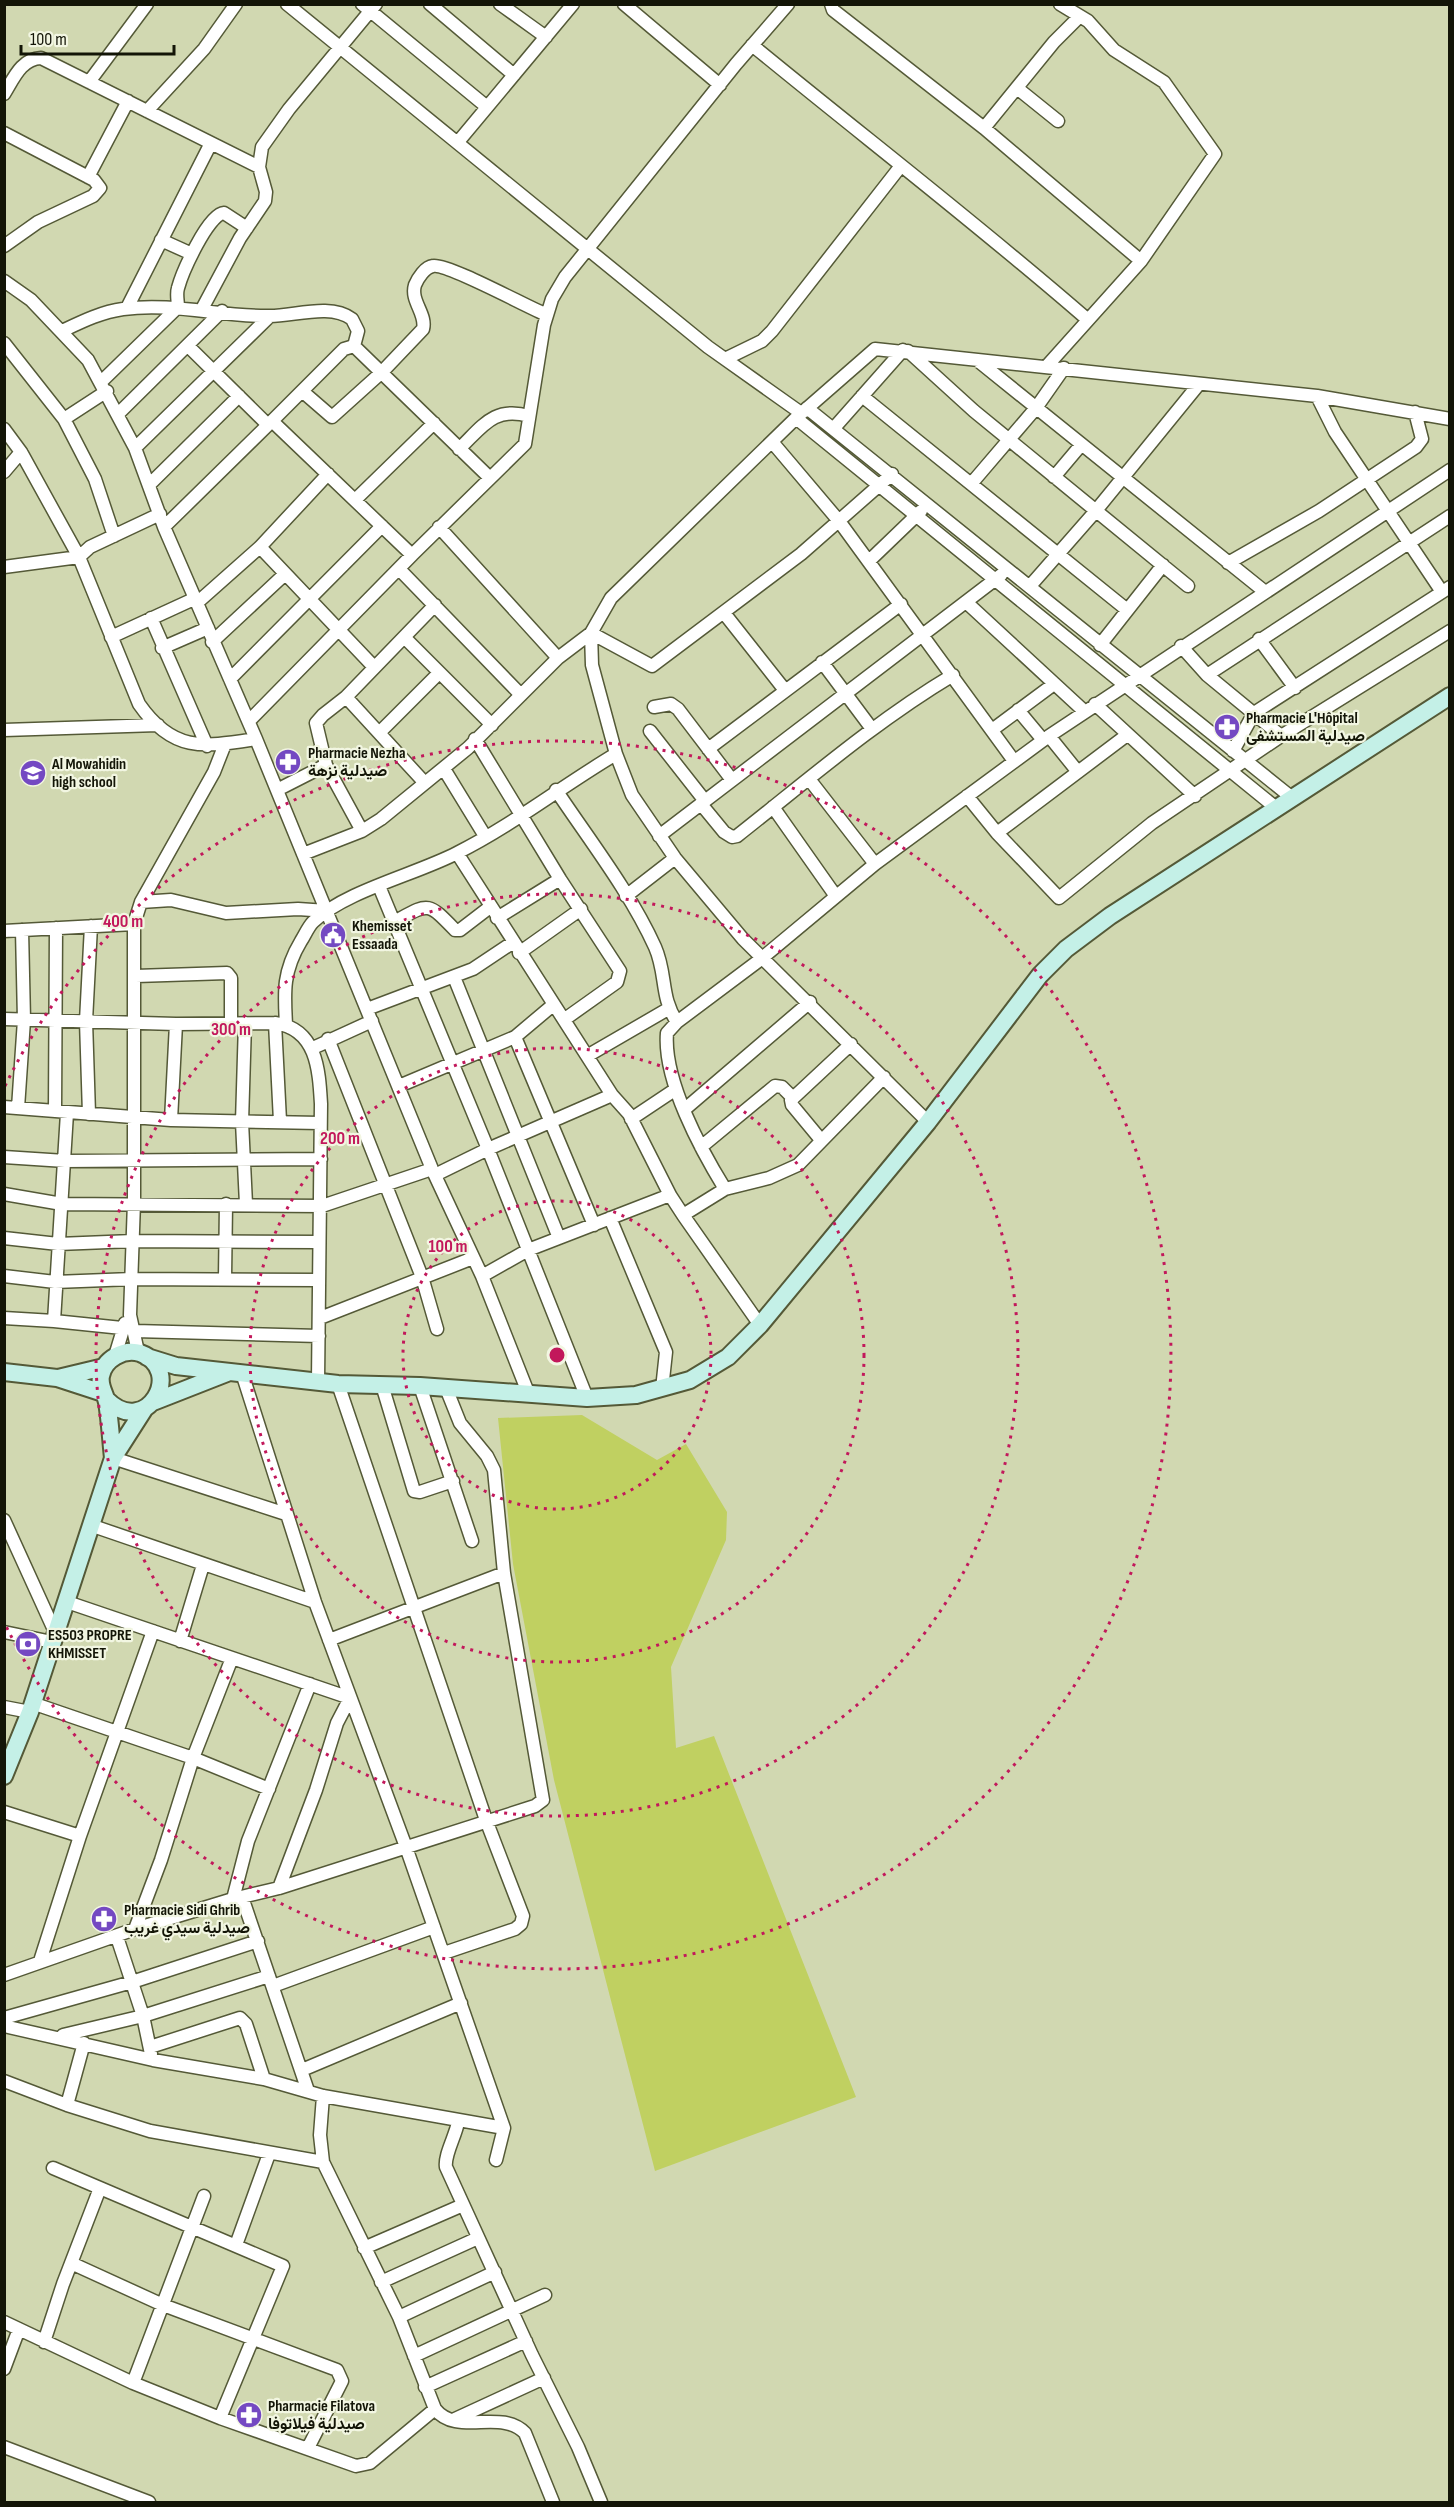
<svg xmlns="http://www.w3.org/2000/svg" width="1454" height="2507" font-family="'Sofia Sans Condensed',Vazirmatn,sans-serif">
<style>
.green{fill:#c0d061}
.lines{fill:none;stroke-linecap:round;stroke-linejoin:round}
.street-casing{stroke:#545937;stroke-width:15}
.secondary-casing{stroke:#545937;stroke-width:20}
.street{stroke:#fff;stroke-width:12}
.secondary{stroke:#c4f0e7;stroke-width:16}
.ring{fill:none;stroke:#c2185b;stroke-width:3;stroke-dasharray:3 6}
.labels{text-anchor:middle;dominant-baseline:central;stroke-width:4.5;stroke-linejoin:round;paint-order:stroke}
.poi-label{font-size:16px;font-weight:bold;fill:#131507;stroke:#f2f6e2;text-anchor:start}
.centre{fill:#c2185b;stroke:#f2f6e2;stroke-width:3}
.ring-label{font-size:18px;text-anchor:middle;font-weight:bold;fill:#c2185b;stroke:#f2f6e2;stroke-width:4.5;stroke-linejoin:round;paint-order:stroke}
</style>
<rect width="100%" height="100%" fill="#d1d8b1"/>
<!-- green -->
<path class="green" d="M 582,1415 L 657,1460 L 686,1444 L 727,1512 L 726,1540 L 671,1667 L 676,1748 L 714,1736 L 856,2097 L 655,2171 L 554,1780 L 513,1564 L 498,1418 Z"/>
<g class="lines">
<defs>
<path id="street" d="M 287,4 L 708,347 L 801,413
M 362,4 L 487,107
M 430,4 L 514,75
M 500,4 L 546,37
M 624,4 L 720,85
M 831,4 L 833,10 L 984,128 L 1141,261
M 752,45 C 864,137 979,225 1088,320
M 89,82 L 147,4
M 1017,88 L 1058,121
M 4,94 C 14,78 21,59 41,58 L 259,167
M 147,111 L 204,49 L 236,4
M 984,128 L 1054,42 L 1079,17
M 4,133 L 94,180 L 100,188 L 93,196 L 38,222 L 4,246
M 458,142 L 573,4
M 88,177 L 128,101
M 161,240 L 192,254
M 4,281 L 31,300 L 88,360 L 135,448 L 164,527 L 256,739 L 432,1169 L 482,1276 L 529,1395
M 127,308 L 211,143
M 202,309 L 240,238 L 265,201 L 266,192 L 259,167 L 262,147 L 289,109 L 376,4
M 62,331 C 81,322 101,312 123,309 C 173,302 221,317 270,316 C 295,316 330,303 352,319 L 358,331 L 354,346
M 4,343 L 64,419 L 95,479 L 114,536
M 188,346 L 268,425
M 908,351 L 974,411 L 1188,586
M 725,359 L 762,341 L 772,331 L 900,167
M 977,360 L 1264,591
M 1046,367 L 1141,261 L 1215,154 L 1164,82 L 1114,50 L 1088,21 L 1060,4
M 101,382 L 178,307 C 178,301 176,294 178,288 C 182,273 208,214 224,213 L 247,228
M 302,391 L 332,417 L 382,372 L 423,329 C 427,314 410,301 415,285 C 418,278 425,267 433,266 C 447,263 527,307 547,315
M 862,396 L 1126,609
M 1317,396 L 1335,432 L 1442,592
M 807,408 L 1291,797
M 118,414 L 222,311
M 796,418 L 1275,807
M 64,419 L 107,391
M 272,421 L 344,349 L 354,346 L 490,478
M 834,428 L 903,350
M 4,429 L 21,452 L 79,557 L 4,567
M 773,443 L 839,521 L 1014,761
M 135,448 L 269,317
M 459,449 C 483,426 494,406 529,416
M 4,472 L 21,452
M 1054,477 L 1081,445
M 150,484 L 239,396
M 971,484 L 1036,408 L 1064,368
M 355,500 L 434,423
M 160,514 L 90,547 L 79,557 L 139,704 C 173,753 204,747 256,739
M 164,527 L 272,421 L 412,555 L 249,721
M 439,527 L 558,658
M 260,547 L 374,667
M 412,555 L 525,444 L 544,325 L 552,299 L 565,277 L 736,64 L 788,4
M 869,561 L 921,511
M 1228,563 L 1319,511 L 1416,447 L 1422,439 L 1415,412
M 400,570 L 521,695
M 1030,586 L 1094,513 L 1199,384
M 198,602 L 260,547 L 328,474
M 966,602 L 1084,711
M 724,613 L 784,689
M 151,618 L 207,746
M 111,637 L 196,598
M 404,637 L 492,725
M 1259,639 L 1295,688
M 212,642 L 285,574
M 1100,645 L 1163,565
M 1181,646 L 1207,675 L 1281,736
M 162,648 L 208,628
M 822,662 L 872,729
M 1207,675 L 1450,516
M 230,679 L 382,526
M 346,697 L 424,782
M 1095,704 L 1195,796
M 654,707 L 671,704 L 678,709 L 732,780
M 1018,710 L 1043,740
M 4,730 L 158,725
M 992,730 L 1054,684
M 650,731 L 705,801
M 379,733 L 439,673
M 1049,736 L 1078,772
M 475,739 L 560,879 L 620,971 L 617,982 L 565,1019
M 708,749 L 901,604
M 1233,751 L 1254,713 L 1450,587
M 444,769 L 485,836
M 809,779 L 875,864
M 277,790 L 326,765
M 556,790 C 590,841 630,892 655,947 C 667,974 660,997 677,1022
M 967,796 L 997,833 L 1059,898 L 1152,823 L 1281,736 L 1450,631
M 701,804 L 724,832 L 732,837 L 737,836 C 808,780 876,721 953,675
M 773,807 L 835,895
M 362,831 L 326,765 L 316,723 L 323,715 L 346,697 L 435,605
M 997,833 L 1127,735
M 659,836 L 1001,575
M 303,854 L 362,831 L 381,819 L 468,748 L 558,658 L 591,633 L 652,666 L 801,554 L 892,474
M 379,886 L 488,1149 L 587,1398
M 626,896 L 675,858
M 141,902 L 171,900 L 226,913 L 298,909 L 327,911
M 497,918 L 560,879
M 394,922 C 429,903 427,901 455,930 L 460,930 L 490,907
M 4,931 L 134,924
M 519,953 L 581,909
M 136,976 L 227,973 L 231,978 L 231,1022
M 454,977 L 559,1238
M 367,1009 L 473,969 L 512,943
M 4,1019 L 176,1024 L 275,1023 C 317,1029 319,1070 321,1104 L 318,1381
M 245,1023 L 242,1122 L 246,1204
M 275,1023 L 280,1121
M 286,1024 C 284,991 283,971 301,941 C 305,935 308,927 313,922 C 345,891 417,874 457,853 C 513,825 562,786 616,754
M 515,1037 L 594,1225
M 328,1039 L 422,1277 L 437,1329
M 313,1048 L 372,1021
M 587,1056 L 668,1009
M 884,1077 L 798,1165 L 769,1178 L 725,1189 C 701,1150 663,1080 667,1033 L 677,1022 L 761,959 L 875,864 L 1049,736 L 1450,470
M 399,1086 L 515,1037 L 553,1005
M 4,1107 L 171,1120 L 320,1123
M 18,1108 L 24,1020 L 22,930
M 685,1109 L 810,1002
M 55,1111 L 56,928
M 89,1114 L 86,1021 L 91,926
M 631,1119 L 676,1089
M 171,1120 L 176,1024
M 928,1122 L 743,939 L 675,858 L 632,795 L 616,754 L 592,665 L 591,633 L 611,598 L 796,418 L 875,349 L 1317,396 L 1450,419
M 821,1140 L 792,1105 L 791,1100 L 851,1044
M 701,1147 L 775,1086 L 782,1087 L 793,1098
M 4,1157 L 65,1161 L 321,1159
M 435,1175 L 488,1149 L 612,1095 L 457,853
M 4,1194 L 62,1204 L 322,1206 L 432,1169
M 670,1195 L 683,1215 L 725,1189
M 683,1215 L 760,1325
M 610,1218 L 666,1352 L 662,1389
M 4,1238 L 58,1244 L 133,1241 L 319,1242
M 4,1276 L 55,1282 L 132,1279 L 319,1280
M 482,1276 L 528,1250 L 670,1195 L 629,1114 L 612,1095
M 225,1278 L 226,1204
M 4,1318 L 54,1321 L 67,1113
M 320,1318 L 473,1258
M 54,1321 L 122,1328
M 135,1331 L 319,1336
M 138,1352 L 130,1315 L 134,1202 L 134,924 L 141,902 L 214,772 L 225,744
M 115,1356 L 125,1323
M 242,1373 L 315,1602 L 406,1847 L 504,2128 L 496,2160
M 338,1384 L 486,1820 L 523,1916 L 521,1924 L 515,1929 L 444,1953
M 382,1385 L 414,1491 L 420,1492 L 453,1481
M 420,1386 L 472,1541
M 113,1458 L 286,1514
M 4,1520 L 55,1632
M 93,1526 L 315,1602
M 67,1602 L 350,1698 L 337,1723 L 316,1790 L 279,1888
M 4,1632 L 52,1642
M 329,1640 L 504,1573
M 180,1641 L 203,1565
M 32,1703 L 193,1758 L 269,1789
M 4,1707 L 30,1712
M 4,1812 L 80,1836
M 242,1897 L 308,2091
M 233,1899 L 248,1841 L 310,1684
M 135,1929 L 161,1860 L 193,1758 L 232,1658
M 117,1937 L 143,2016 L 151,2054
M 40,1961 L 80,1836 L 153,1631
M 4,1975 L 135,1929 L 233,1899 L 279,1888 L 535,1806 L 543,1800 L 504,1573 L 494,1470 L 487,1456 L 460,1423 L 446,1388
M 273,1986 L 434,1927
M 4,2018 L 132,1982 L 258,1941
M 4,2026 L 153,2060 L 264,2079 L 323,2096 L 504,2128
M 63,2035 L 143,2016 L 269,1976
M 150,2047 L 240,2018 L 246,2024 L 264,2079
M 302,2070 L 461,2003
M 4,2081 L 67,2105 L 150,2131 L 323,2162
M 323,2096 L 320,2135 L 323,2162 L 399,2317 L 435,2409 C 457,2437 501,2408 525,2433 L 553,2502
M 67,2105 L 84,2043
M 458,2122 C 456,2135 444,2155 446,2167 L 532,2355 L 578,2447 L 601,2502
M 53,2168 L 283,2266 L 220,2418
M 236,2245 L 269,2154
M 364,2248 L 463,2205
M 71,2263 L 163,2305 L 337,2370 L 342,2381 L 308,2448
M 381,2282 L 478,2238
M 399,2317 L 495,2272
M 4,2322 L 133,2383 L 220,2418 L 356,2466 L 370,2463 L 435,2409
M 44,2342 L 63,2284 L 100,2188
M 414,2356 L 545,2295
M 4,2369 L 19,2329
M 133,2383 L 204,2196
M 425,2387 L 526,2341
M 455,2419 L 544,2378
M 4,2447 L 149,2502"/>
<path id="secondary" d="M 147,1357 L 176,1366 L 338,1384 L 420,1386 L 587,1398 L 636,1395 L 690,1380 L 728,1357 L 760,1325 L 928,1122 L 1040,975 L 1066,949 L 1110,916 L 1450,696
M 4,1372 L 57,1378 L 103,1393
M 58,1378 L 104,1367
M 107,1400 C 146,1439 186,1370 140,1353 C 124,1348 104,1359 101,1376 C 99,1386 105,1393 107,1402 C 110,1420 111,1440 113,1458
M 153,1402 L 227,1373
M 4,1776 L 30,1712 L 113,1458 L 145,1408"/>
</defs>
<!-- street casing -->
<use href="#street" class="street-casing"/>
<!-- secondary casing -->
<use href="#secondary" class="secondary-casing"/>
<!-- street -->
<use href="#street" class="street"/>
<!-- secondary -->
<use href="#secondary" class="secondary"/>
</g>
<!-- distance rings -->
<g class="ring">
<circle cx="557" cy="1355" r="154"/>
<circle cx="557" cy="1355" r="307"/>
<circle cx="557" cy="1355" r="461"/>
<path d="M5 1086A614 614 0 1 1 5 1624"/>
</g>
<!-- icons -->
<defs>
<symbol id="pharmacy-disc" viewBox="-11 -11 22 22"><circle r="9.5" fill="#7449c2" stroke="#f2f6e2"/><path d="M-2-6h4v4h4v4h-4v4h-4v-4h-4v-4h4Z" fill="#fff"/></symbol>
<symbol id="school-disc" viewBox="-11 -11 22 22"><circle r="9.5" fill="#7449c2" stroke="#f2f6e2"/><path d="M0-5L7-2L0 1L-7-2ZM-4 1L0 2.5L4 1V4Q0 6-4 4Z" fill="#fff"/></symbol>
<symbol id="civic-disc" viewBox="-11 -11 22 22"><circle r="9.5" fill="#7449c2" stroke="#f2f6e2"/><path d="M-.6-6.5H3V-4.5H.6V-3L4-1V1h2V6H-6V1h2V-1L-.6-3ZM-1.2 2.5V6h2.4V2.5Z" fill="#fff"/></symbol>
<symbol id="bank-disc" viewBox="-11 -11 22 22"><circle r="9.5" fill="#7449c2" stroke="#f2f6e2"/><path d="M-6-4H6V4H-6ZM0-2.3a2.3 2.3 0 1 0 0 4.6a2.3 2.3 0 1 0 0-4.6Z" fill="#fff"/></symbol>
</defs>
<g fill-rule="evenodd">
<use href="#pharmacy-disc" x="1212" y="712" width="30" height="30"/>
<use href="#pharmacy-disc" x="273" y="747" width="30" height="30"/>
<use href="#school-disc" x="18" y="758" width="30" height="30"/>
<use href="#civic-disc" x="318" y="920" width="30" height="30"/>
<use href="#bank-disc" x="13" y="1629" width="30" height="30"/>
<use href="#pharmacy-disc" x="89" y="1904" width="30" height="30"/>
<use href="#pharmacy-disc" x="234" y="2400" width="30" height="30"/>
</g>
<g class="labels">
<!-- poi labels -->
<g class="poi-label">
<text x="1246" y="718">Pharmacie L'Hôpital<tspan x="1246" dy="18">صيدلية المستشفى</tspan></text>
<text x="308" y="753">Pharmacie Nezha<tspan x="308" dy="18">صيدلية نزهة</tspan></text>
<text x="52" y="764">Al Mowahidin<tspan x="52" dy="18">high school</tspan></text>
<text x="352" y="926">Khemisset<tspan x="352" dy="18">Essaada</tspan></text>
<text x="48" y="1635">ES503 PROPRE<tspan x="48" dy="18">KHMISSET</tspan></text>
<text x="124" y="1910">Pharmacie Sidi Ghrib<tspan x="124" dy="18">صيدلية سيدي غريب</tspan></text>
<text x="268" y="2406">Pharmacie Filatova<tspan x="268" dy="18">صيدلية فيلاتوفا</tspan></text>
</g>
</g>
<circle cx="557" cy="1355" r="9" class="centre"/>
<g class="ring-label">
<text x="123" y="927">400 m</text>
<text x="231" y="1035">300 m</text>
<text x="340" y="1144">200 m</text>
<text x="448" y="1252">100 m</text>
</g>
<!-- border -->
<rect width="1454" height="2507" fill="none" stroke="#131507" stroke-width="12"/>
<!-- scale -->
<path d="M21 45v9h153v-9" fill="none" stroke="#131507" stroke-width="3"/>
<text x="30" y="45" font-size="18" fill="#131507" stroke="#f2f6e2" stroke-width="4.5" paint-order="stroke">100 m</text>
</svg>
